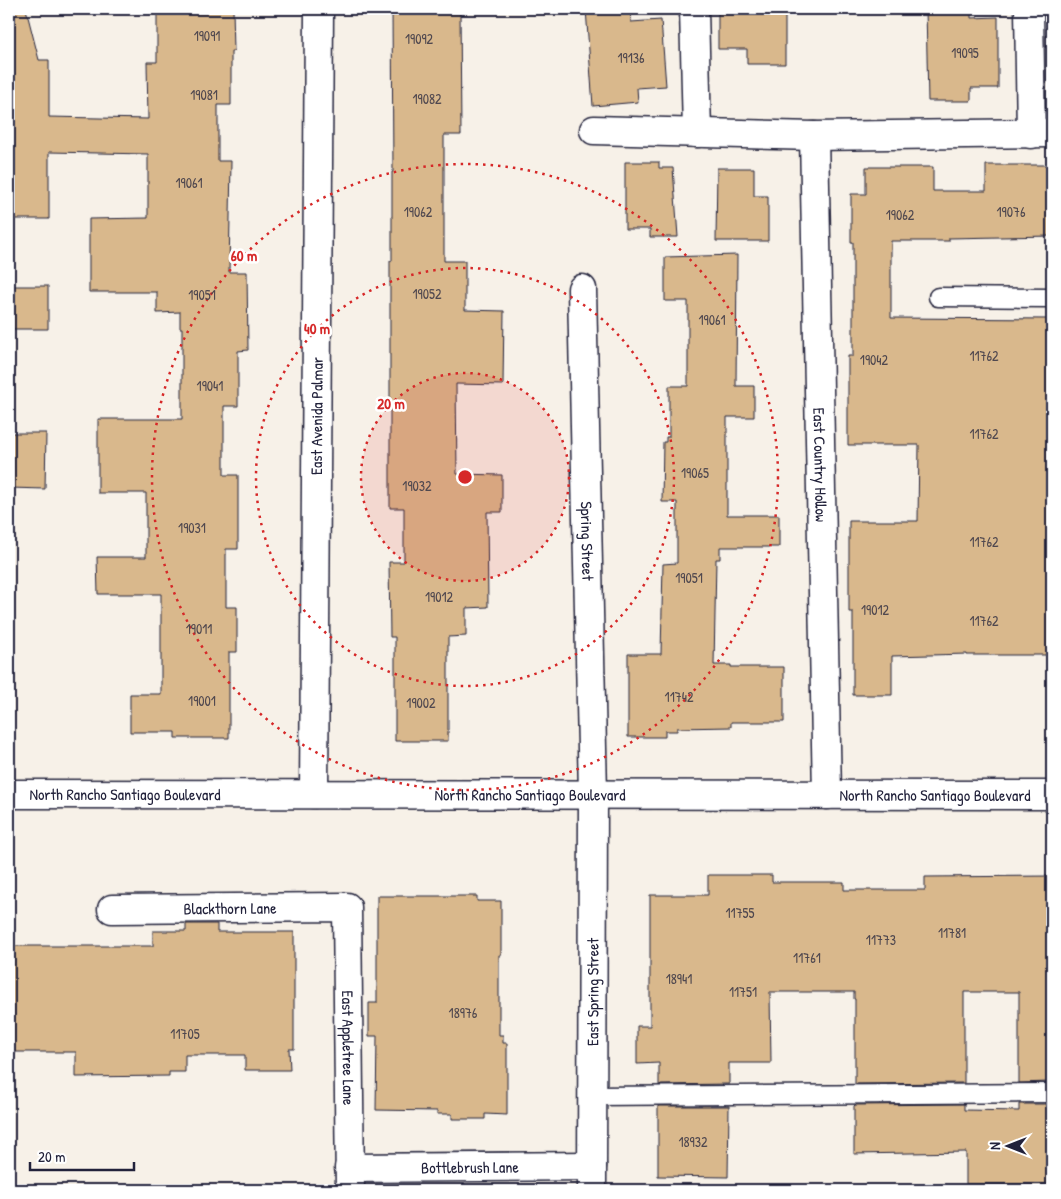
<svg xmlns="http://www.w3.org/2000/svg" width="1061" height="1199" font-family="'Patrick Hand',sans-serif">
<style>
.building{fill:#d9b88c;stroke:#22223b}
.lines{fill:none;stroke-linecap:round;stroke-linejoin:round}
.lane-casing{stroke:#22223b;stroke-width:21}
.street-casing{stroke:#22223b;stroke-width:31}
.secondary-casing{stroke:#22223b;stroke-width:31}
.lane{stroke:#fff;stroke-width:18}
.street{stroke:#fff;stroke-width:28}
.secondary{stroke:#fff;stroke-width:28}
.ring{fill:none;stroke:#d62828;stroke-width:2.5;stroke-dasharray:2.5 5}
.labels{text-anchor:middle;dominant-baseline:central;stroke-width:5;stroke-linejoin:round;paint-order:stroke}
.number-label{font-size:14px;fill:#50484f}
.street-label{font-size:16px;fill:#22223b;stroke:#fff}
.centre{fill:#d62828;stroke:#fff;stroke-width:2.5}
.ring-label{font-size:15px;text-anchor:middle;font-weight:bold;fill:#d62828;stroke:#fff;stroke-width:5;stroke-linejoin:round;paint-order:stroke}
</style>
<rect width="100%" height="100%" fill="#f7f1e8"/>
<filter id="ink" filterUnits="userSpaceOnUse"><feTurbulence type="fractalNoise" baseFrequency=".02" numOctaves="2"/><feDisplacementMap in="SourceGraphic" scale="10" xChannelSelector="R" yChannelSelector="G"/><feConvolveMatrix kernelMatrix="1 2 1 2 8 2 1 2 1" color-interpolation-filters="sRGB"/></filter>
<g filter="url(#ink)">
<!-- building -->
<path class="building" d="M 9,9 L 26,9 L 39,60 L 49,60 L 49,117 L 148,119 L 147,62 L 157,62 L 157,9 L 233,9 L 234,51 L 231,51 L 231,105 L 218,105 L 218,161 L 231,161 L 229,272 L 247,272 L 248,350 L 238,351 L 238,406 L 224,406 L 224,475 L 238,475 L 238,549 L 226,549 L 226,607 L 237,607 L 237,652 L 229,652 L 229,738 L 175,738 L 175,732 L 130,732 L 130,694 L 161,694 L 161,594 L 98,594 L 97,557 L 146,557 L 146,493 L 98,493 L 98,419 L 182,419 L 182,328 L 180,328 L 180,312 L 157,313 L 157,292 L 89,292 L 89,219 L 148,218 L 148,154 L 49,152 L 49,219 L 9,219 Z
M 392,9 L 460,9 L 461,135 L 444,135 L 444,261 L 465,261 L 465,310 L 504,311 L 503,385 L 456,384 L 457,474 L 502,475 L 502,512 L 487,512 L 488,607 L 466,608 L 466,636 L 448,637 L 448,741 L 395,741 L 395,637 L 390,637 L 389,562 L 404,562 L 404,508 L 390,508 L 390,261 L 392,261 L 392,172 L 393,172 Z
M 586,9 L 630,9 L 631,22 L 661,20 L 666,86 L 637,88 L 638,102 L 593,106 Z
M 718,9 L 785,9 L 785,64 L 747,64 L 747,49 L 718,49 Z
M 926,9 L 971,9 L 971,18 L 998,17 L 998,88 L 971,88 L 971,101 L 928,101 Z
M 625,162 L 659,162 L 659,168 L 673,168 L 678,237 L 650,237 L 650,229 L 625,229 Z
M 986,165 L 1052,165 L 1052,236 L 949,238 L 949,241 L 891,241 L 891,318 L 1049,319 L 1049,655 L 967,655 L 967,654 L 892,656 L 892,695 L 853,695 L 853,612 L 849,612 L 849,521 L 918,521 L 919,445 L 848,445 L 848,356 L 853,356 L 853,242 L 851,242 L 851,194 L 866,194 L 866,167 L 933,167 L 933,191 L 986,191 Z
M 717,168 L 754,168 L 754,196 L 768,196 L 768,241 L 716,241 Z
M 737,255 L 736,386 L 754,386 L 754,417 L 727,417 L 727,515 L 779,515 L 779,547 L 720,547 L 720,559 L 716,559 L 714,665 L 731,665 L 731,667 L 784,667 L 784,722 L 731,722 L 731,727 L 677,728 L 677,731 L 665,731 L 665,737 L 628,737 L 628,654 L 661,654 L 663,564 L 677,563 L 677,502 L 662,502 L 663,442 L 666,442 L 666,437 L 669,437 L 669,386 L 688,386 L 688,301 L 665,301 L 665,257 Z
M 9,286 L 48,286 L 48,329 L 9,329 Z
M 9,433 L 46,433 L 45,489 L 9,488 Z
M 708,875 L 772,875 L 772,882 L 844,882 L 844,890 L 925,890 L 925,877 L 1052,876 L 1052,1064 L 1049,1064 L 1049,1082 L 1019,1083 L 1019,992 L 964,992 L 964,1083 L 855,1084 L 855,999 L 854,999 L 854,992 L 770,992 L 771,1063 L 729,1063 L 729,1084 L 659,1085 L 659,1063 L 637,1064 L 637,1026 L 650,1026 L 650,895 L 708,895 Z
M 377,896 L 477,896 L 477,901 L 501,901 L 501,955 L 499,955 L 499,1035 L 503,1035 L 503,1043 L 507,1043 L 507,1115 L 485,1114 L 485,1119 L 452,1119 L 452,1114 L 437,1114 L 437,1111 L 376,1110 L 377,1036 L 369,1036 L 369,1003 L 377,1003 Z
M 186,924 L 217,924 L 217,932 L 294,932 L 294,1049 L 289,1049 L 290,1070 L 245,1070 L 245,1055 L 185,1055 L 185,1072 L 169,1072 L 169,1076 L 76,1077 L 76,1052 L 9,1052 L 9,946 L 153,946 L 153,931 L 186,931 Z
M 964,1104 L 964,1110 L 1019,1111 L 1019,1104 L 1049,1104 L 1049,1150 L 1052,1150 L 1052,1184 L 966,1184 L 966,1152 L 854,1154 L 854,1106 L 855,1105 Z
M 658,1106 L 729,1106 L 728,1177 L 658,1176 Z"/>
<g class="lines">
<defs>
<path id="lane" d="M 938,297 L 1052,298
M 592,1096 L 1052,1093"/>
<g id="street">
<path d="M 694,9 L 697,133"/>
<path d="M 1029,9 L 1031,134"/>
<path d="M 594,130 L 814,136 L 1052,133"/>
<path id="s1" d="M 814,136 L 827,795"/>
<path id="s2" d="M 582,289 L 593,794"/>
<path id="s3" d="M 314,794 L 319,9"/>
<path id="s4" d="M 112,909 L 347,907 L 350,1190"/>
<path id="s5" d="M 349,1168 L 592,1166"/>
</g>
<g id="secondary">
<path id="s6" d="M 9,794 L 1052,795"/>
<path id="s7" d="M 592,1190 L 593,794"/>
</g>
</defs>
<!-- lane casing -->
<use href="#lane" class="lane-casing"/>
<!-- street casing -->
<use href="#street" class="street-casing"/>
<!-- secondary casing -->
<use href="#secondary" class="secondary-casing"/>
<!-- lane -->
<use href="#lane" class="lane"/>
<!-- street -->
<use href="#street" class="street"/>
<!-- secondary -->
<use href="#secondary" class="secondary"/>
</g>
</g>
<!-- distance rings -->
<circle cx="465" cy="477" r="104" fill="#d62828" fill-opacity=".12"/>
<g class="ring">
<circle cx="465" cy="477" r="104"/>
<circle cx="465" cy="477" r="209"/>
<circle cx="465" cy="477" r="313"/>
</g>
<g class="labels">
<!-- number labels -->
<g class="number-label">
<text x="207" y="35">19091</text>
<text x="419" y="38">19092</text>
<text x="965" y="52">19095</text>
<text x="631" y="57">19136</text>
<text x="204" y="94">19081</text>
<text x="427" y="98">19082</text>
<text x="189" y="182">19061</text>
<text x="418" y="211">19062</text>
<text x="1011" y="211">19076</text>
<text x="900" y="214">19062</text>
<text x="427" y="293">19052</text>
<text x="202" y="294">19051</text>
<text x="712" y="319">19061</text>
<text x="984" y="355">11762</text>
<text x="874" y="359">19042</text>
<text x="210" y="385">19041</text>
<text x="984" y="433">11762</text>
<text x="695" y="472">19065</text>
<text x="417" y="485">19032</text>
<text x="192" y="527">19031</text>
<text x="984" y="541">11762</text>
<text x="689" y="577">19051</text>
<text x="439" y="596">19012</text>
<text x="875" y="609">19012</text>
<text x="984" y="620">11762</text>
<text x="199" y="628">19011</text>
<text x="679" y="696">11742</text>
<text x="202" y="700">19001</text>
<text x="421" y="702">19002</text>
<text x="740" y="912">11755</text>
<text x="952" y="932">11781</text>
<text x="881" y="939">11773</text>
<text x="807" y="957">11761</text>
<text x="679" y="978">18941</text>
<text x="743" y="991">11751</text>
<text x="463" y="1012">18976</text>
<text x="185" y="1033">11705</text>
<text x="693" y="1141">18932</text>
</g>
<!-- street labels -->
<g class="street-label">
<text stroke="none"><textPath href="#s3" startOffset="378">East Avenida Palmar</textPath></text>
<text stroke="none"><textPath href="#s1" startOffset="329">East Country Hollow</textPath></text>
<text stroke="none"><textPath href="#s2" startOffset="252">Spring Street</textPath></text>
<text stroke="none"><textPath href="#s6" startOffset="116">North Rancho Santiago Boulevard</textPath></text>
<text stroke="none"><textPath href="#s6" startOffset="521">North Rancho Santiago Boulevard</textPath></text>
<text stroke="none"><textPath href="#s6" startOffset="926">North Rancho Santiago Boulevard</textPath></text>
<text stroke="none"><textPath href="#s4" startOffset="118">Blackthorn Lane</textPath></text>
<text stroke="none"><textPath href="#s7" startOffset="198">East Spring Street</textPath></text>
<text stroke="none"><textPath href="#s4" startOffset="376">East Appletree Lane</textPath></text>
<text stroke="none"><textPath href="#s5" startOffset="121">Bottlebrush Lane</textPath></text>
</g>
</g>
<circle cx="465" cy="477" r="8" class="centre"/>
<g class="ring-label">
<text x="244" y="261">60 m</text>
<text x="317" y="334">40 m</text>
<text x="391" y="409">20 m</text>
</g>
<!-- margin -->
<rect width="1061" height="1199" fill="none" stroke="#fff" stroke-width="30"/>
<rect x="15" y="15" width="1031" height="1169" fill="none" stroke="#22223b" stroke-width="2" filter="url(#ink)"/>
<!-- north arrow -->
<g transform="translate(1008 1146) rotate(270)" stroke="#ffffff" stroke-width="4" paint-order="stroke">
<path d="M0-4L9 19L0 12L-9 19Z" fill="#22223b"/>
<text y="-8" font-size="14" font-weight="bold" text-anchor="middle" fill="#22223b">N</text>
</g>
<!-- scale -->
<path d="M30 1162v8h104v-8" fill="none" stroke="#22223b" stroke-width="2.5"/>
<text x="38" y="1162" font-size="15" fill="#22223b" stroke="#ffffff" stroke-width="4" paint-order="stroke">20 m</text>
</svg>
